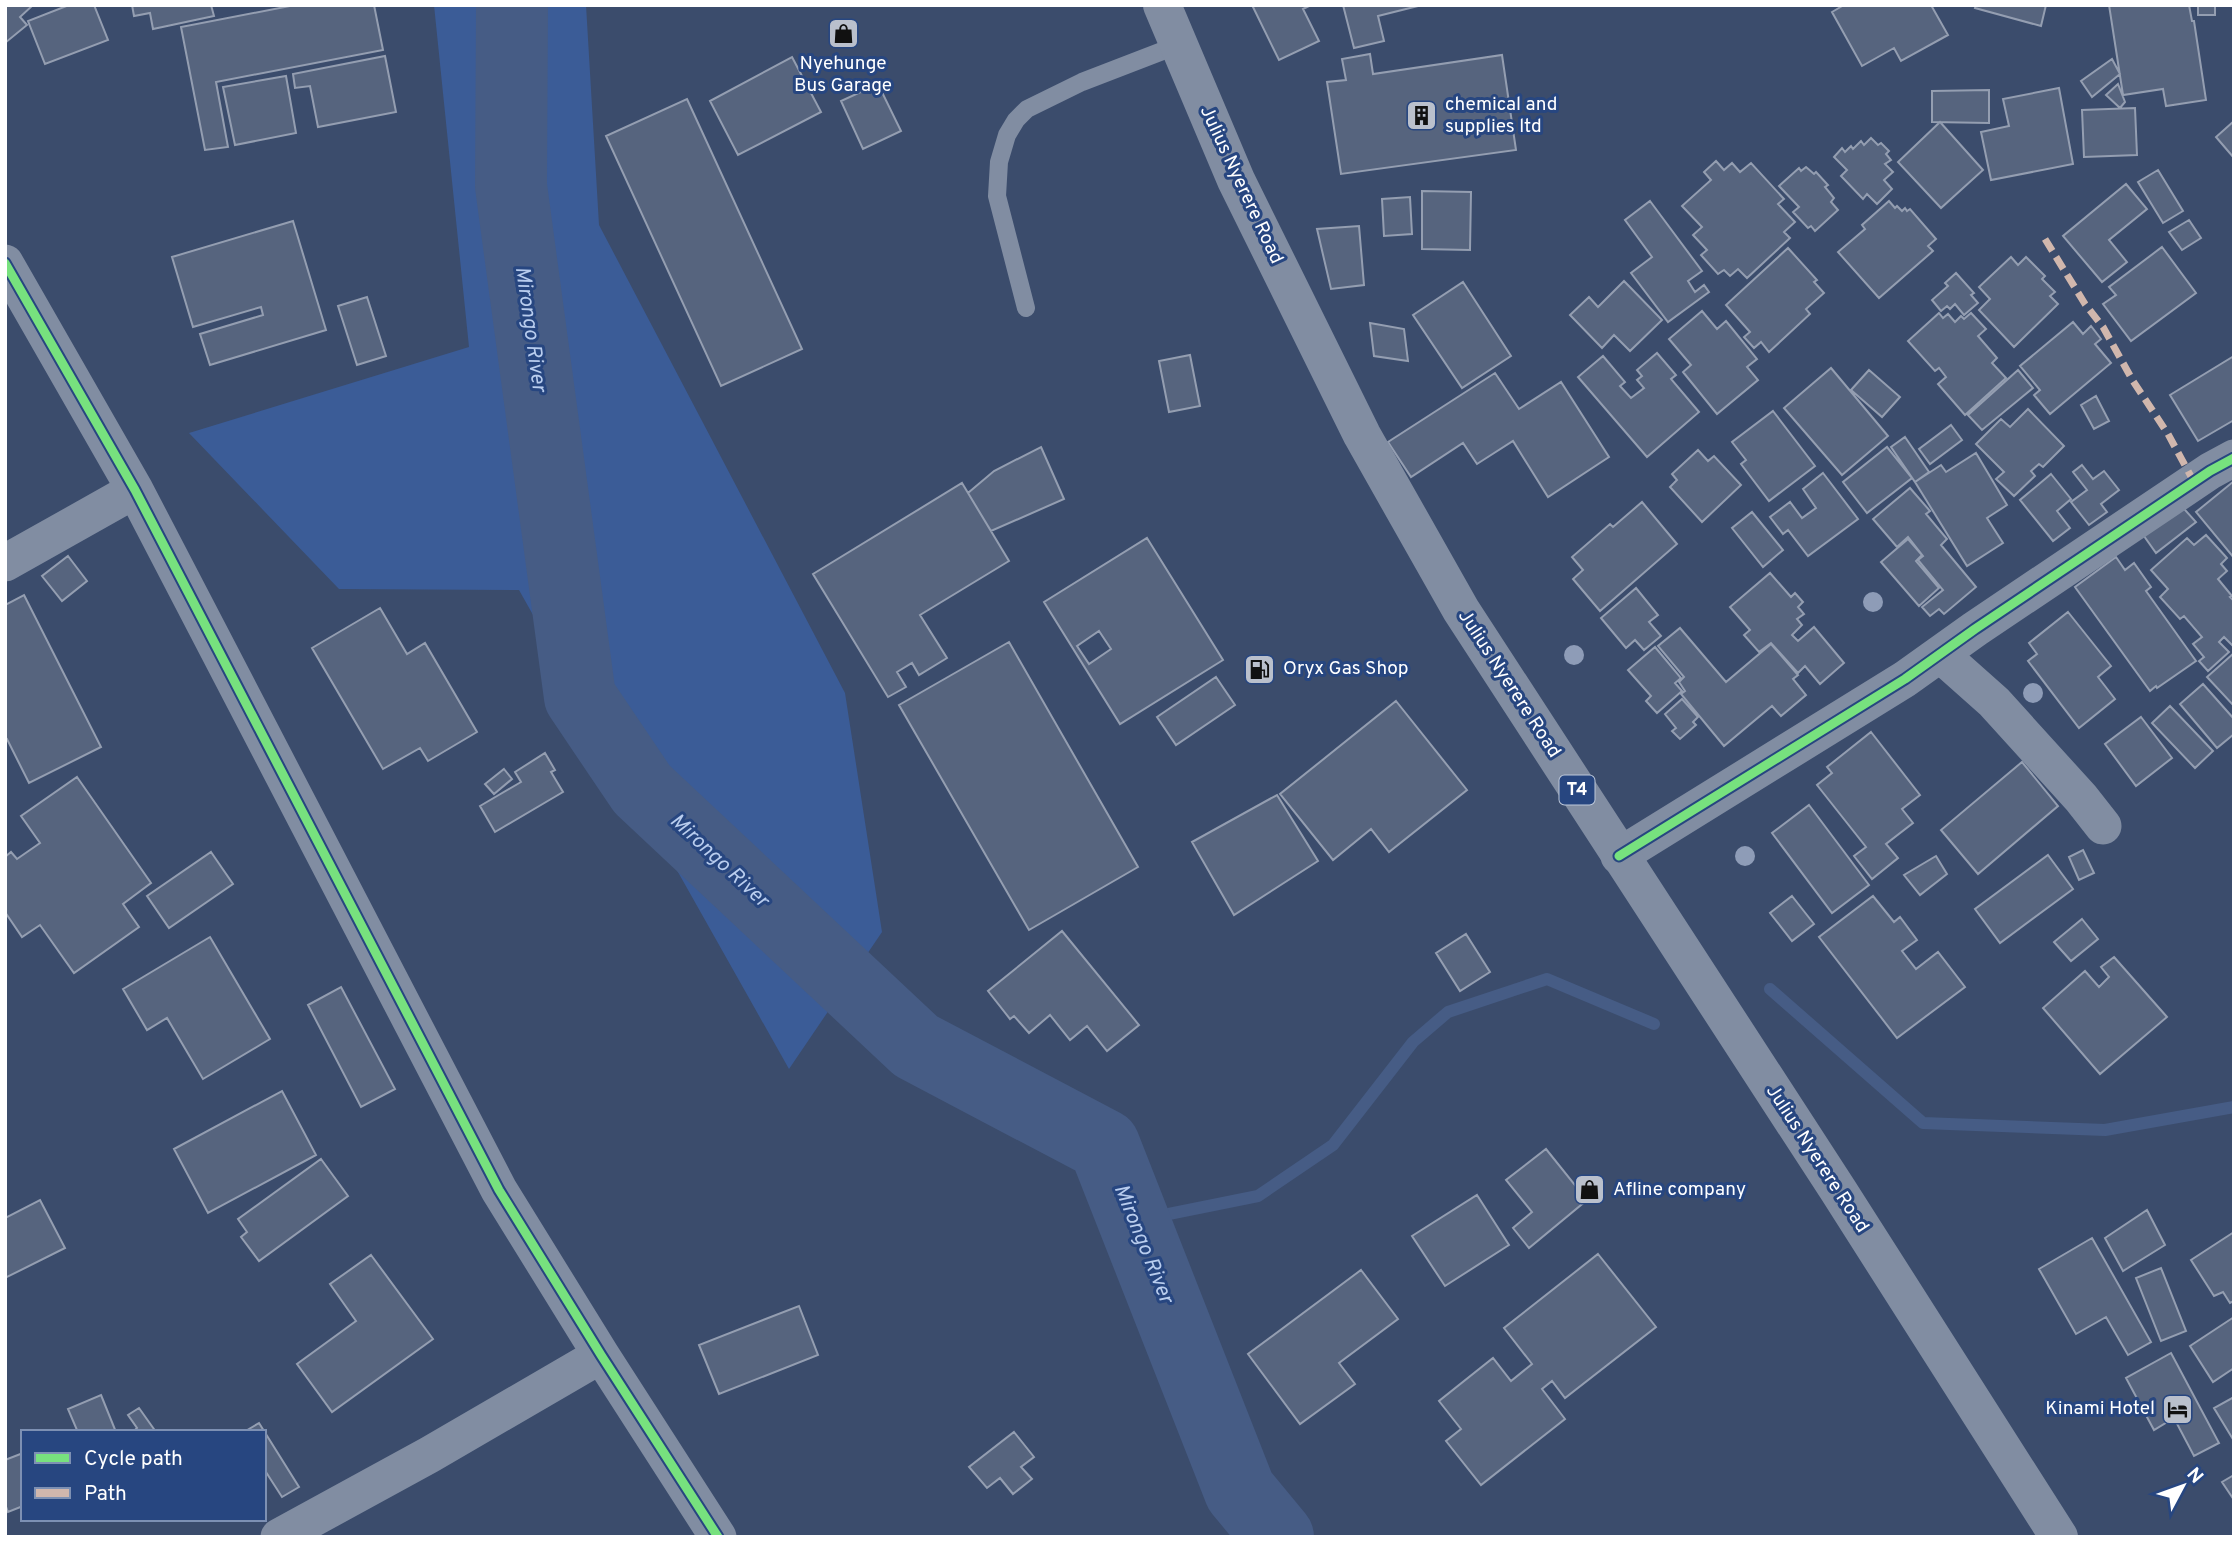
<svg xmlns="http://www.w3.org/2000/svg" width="2239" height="1542" font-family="Overpass,sans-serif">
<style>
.green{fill:#3b5c97}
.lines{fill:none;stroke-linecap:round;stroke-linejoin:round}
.stream{stroke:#465c85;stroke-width:12}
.river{stroke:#465c85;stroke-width:72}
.building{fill:#56647e;stroke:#949eb1;stroke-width:2;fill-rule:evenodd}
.lane{stroke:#818da2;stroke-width:18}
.street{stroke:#818da2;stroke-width:37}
.highway{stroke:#818da2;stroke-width:38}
.quiet{stroke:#d1b7ad;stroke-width:7;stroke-dasharray:14 7;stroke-linecap:butt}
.cycleway-casing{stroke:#274680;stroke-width:13}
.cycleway{stroke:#77e17e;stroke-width:9}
.tree{fill:#8e9cb7}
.labels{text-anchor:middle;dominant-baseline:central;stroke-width:6;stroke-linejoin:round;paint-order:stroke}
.shield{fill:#274680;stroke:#bec8d9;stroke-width:2}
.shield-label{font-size:18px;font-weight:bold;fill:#fff}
.poi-label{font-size:19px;fill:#fff;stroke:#274680;text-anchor:start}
.street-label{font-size:19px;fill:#fff;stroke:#274680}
.water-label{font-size:21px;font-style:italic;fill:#b9cdee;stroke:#274680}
</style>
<rect width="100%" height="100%" fill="#3b4c6c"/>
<!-- green -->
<path class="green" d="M 434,5 L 586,5 L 599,225 L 845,693 L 882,932 L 789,1069 L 519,590 L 339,589 L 189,433 L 469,347 Z"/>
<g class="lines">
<!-- stream -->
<path class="stream" d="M 1770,989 L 1923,1123 L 2105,1130 L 2234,1107
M 1134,1221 L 1258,1196 L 1333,1145 L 1413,1042 L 1448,1012 L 1547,979 L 1654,1024"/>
<!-- river -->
<path class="river" d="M 512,5 L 511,186 L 580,697 L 642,789 L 916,1046 L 1104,1145 L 1240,1491 L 1278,1537"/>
</g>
<!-- building -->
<path class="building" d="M 5,5 L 33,5 L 20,17 L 27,25 L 5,43 Z
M 69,5 L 94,5 L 108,40 L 45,64 L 28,21 Z
M 132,5 L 211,5 L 214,16 L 153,29 L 150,13 L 134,16 Z
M 295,5 L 374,5 L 383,50 L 216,82 L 228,147 L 205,150 L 181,27 Z
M 1252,5 L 1311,5 L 1303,9 L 1319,41 L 1279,60 Z
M 1343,5 L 1422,5 L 1378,16 L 1384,41 L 1354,48 Z
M 1844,5 L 1931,5 L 1948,35 L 1901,61 L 1894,48 L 1862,66 L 1832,12 Z
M 1976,5 L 2046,5 L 2041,26 L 1975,8 Z
M 2109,5 L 2189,5 L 2192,21 L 2194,21 L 2206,100 L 2166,106 L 2163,89 L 2123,95 Z
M 2198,5 L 2215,5 L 2215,15 L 2198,15 Z
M 1370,54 L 1373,74 L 1502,55 L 1516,150 L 1341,174 L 1327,82 L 1346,80 L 1342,59 Z
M 385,56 L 396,112 L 318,127 L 310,86 L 295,88 L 293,74 Z
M 792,57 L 821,112 L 738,155 L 710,101 Z
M 2112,59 L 2120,74 L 2092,97 L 2081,81 Z
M 286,76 L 296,133 L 235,145 L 223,87 Z
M 878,84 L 901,131 L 863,149 L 841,101 Z
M 2118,84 L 2125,102 L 2120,108 L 2106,95 Z
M 2059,88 L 2073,164 L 1991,180 L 1981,132 L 2009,126 L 2003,99 Z
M 1989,90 L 1989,123 L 1932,122 L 1932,91 Z
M 687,99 L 802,349 L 721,386 L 606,136 Z
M 2135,108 L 2137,155 L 2084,157 L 2082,110 Z
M 2234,121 L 2234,158 L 2216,137 Z
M 1940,122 L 1983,170 L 1941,208 L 1898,162 Z
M 1871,138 L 1878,145 L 1881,143 L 1889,151 L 1886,154 L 1891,160 L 1885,164 L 1893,172 L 1884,180 L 1892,189 L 1877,204 L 1867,194 L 1863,199 L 1841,176 L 1847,170 L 1834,157 L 1842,148 L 1845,152 L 1851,146 L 1853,149 L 1861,141 L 1864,145 Z
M 1716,161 L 1724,170 L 1732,163 L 1740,172 L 1751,163 L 1784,199 L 1778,204 L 1795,222 L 1784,232 L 1790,238 L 1747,278 L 1738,269 L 1730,276 L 1724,270 L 1718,274 L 1701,255 L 1707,250 L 1693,235 L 1702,227 L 1682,206 L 1711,180 L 1704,172 Z
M 1806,167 L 1814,174 L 1816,172 L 1828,185 L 1825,187 L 1834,198 L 1831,202 L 1838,210 L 1815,231 L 1811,226 L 1808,228 L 1793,212 L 1799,207 L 1779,186 L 1799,168 L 1801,171 Z
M 2158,170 L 2183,211 L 2163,223 L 2138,182 Z
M 2126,184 L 2147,209 L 2109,240 L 2127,262 L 2102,282 L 2063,236 Z
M 1422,191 L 1471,192 L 1470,250 L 1422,249 Z
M 1410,197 L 1412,234 L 1384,236 L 1382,199 Z
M 1650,201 L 1702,271 L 1688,281 L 1695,292 L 1704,285 L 1709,292 L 1668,322 L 1631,273 L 1652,257 L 1625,220 Z
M 1889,201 L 1895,208 L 1897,206 L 1902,211 L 1905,208 L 1907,211 L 1910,209 L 1936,239 L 1928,246 L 1933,251 L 1879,298 L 1838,252 L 1865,229 L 1862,225 Z
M 2189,220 L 2201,238 L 2182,250 L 2169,232 Z
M 293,221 L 326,330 L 210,365 L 200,334 L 263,315 L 261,307 L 193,327 L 172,257 Z
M 1359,226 L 1364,285 L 1331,289 L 1317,229 Z
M 2162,247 L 2196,293 L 2131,341 L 2103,304 L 2116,295 L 2109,287 Z
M 1788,248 L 1817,280 L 1814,282 L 1824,293 L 1806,309 L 1810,314 L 1769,352 L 1761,342 L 1754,348 L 1744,337 L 1750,332 L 1726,305 Z
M 2011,257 L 2018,265 L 2026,257 L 2045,276 L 2042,279 L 2055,292 L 2050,296 L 2058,304 L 2014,347 L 1979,310 L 1990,299 L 1979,287 Z
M 1956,273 L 1974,293 L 1971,295 L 1978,303 L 1964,315 L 1955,304 L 1950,309 L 1947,306 L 1941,311 L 1932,300 L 1948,286 L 1945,283 Z
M 1624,281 L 1662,320 L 1630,351 L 1614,335 L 1602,348 L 1570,315 L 1589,297 L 1598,307 Z
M 1463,282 L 1511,356 L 1462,388 L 1413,315 Z
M 367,297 L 386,356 L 357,365 L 338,306 Z
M 1702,311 L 1717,329 L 1726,321 L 1757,359 L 1747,367 L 1758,380 L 1717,414 L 1683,372 L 1691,365 L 1669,339 Z
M 1939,313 L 1943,318 L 1948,314 L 1955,322 L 1961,316 L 1964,319 L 1971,313 L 1986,329 L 1978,336 L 1997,358 L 1992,363 L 2006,378 L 1965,415 L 1938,384 L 1946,377 L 1939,368 L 1935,371 L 1908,341 Z
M 2073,322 L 2083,334 L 2091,326 L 2101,339 L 2095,344 L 2111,363 L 2050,414 L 2034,395 L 2040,390 L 2020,366 Z
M 1370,323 L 1404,329 L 1408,361 L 1374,356 Z
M 1657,353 L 1676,375 L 1671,379 L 1699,412 L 1647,457 L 1578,377 L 1603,356 L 1625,382 L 1620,386 L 1631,398 L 1644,388 L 1637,380 L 1642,376 L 1637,370 Z
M 1190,355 L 1200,406 L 1169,412 L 1159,361 Z
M 2234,356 L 2234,420 L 2198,441 L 2170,395 Z
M 1831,368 L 1888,436 L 1842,475 L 1784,408 Z
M 1869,370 L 1900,397 L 1882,417 L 1851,390 Z
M 2018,370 L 2033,388 L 1982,430 L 1968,415 Z
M 1495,373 L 1519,409 L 1561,382 L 1609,457 L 1548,497 L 1513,441 L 1477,464 L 1463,443 L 1411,477 L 1388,442 Z
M 2096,396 L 2109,421 L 2094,429 L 2081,405 Z
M 2028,409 L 2064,446 L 2043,467 L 2039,464 L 2031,471 L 2035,476 L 2014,496 L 1996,479 L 2004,472 L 1976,444 L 2001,419 L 2010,427 Z
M 1773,411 L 1815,466 L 1769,501 L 1741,464 L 1746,460 L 1732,442 Z
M 1951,425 L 1962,440 L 1930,464 L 1919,449 Z
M 1905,437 L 1929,472 L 1915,482 L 1891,447 Z
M 1041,447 L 1064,499 L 991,531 L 968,493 L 994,471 Z
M 1887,447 L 1912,478 L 1867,513 L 1843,482 Z
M 1698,450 L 1708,461 L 1714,456 L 1741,485 L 1702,522 L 1670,487 L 1677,480 L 1672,474 Z
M 1976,453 L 2007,505 L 1987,518 L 2003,543 L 1967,566 L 1915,482 L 1941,465 L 1946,472 Z
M 2082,465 L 2093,479 L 2104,471 L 2119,490 L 2101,504 L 2107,512 L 2089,525 L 2071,502 L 2087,490 L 2073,472 Z
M 1823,473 L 1858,519 L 1808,556 L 1788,530 L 1783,534 L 1770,517 L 1790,502 L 1802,518 L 1816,508 L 1803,489 Z
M 2051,474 L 2071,499 L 2057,511 L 2070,528 L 2053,541 L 2020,500 Z
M 2234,481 L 2234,558 L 2196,512 Z
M 962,483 L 1009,561 L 920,615 L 947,658 L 919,675 L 912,663 L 897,672 L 906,687 L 888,697 L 813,574 Z
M 1910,488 L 1930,511 L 1926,514 L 1947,539 L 1941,545 L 1976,587 L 1944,614 L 1939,609 L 1930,616 L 1922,607 L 1943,590 L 1918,560 L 1923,556 L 1908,537 L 1897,547 L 1873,519 Z
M 2176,500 L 2196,522 L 2156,553 L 2139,529 Z
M 1642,502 L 1677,544 L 1600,611 L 1573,579 L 1583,570 L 1572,557 L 1610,524 L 1613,527 Z
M 1752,512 L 1783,550 L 1763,567 L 1732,528 Z
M 2206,535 L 2227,558 L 2221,564 L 2227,571 L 2218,579 L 2232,596 L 2230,597 L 2234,601 L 2234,647 L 2224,637 L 2219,642 L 2229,652 L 2208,671 L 2199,661 L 2204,657 L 2193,644 L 2202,637 L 2184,616 L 2180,619 L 2160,597 L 2168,589 L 2151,570 L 2187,538 L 2194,545 Z
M 1147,538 L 1223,660 L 1120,724 L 1044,602 ZM 1099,631 L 1111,649 L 1089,664 L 1077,646 Z
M 1908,539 L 1922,555 L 1916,561 L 1939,588 L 1919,606 L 1881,562 Z
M 68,556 L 87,581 L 62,601 L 42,576 Z
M 2116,557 L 2125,570 L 2134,563 L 2151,587 L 2146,591 L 2196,661 L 2157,688 L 2156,686 L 2150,691 L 2075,587 Z
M 1770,573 L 1791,597 L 1795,593 L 1803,602 L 1798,607 L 1804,614 L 1797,619 L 1802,625 L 1792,635 L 1798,641 L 1814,627 L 1844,663 L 1820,684 L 1805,666 L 1798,673 L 1771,643 L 1759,652 L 1744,635 L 1750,630 L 1730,607 Z
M 1636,588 L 1658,615 L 1649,622 L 1661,636 L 1644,650 L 1635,640 L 1626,648 L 1601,618 Z
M 24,595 L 101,747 L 29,783 L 7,739 L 5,740 L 5,605 Z
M 380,608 L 407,654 L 425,643 L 477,732 L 428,761 L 420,748 L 383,769 L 312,648 Z
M 2068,612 L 2111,666 L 2098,677 L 2115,699 L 2079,728 L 2028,661 L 2037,654 L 2029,643 Z
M 1680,628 L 1726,682 L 1771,644 L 1798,675 L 1793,679 L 1806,695 L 1781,716 L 1772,706 L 1724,746 L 1681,694 L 1685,691 L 1679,682 L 1684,677 L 1658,646 Z
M 1009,642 L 1138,867 L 1029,930 L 899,705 Z
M 1655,647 L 1681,678 L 1675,683 L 1682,691 L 1657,713 L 1646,701 L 1651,696 L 1628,670 Z
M 2234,653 L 2234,706 L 2207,677 Z
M 1216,677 L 1235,705 L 1176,745 L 1157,717 Z
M 2203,684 L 2234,719 L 2234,734 L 2217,748 L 2180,704 Z
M 1682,699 L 1698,717 L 1693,722 L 1696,725 L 1680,739 L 1672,731 L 1676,728 L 1665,714 Z
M 1396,701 L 1467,790 L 1389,852 L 1371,829 L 1333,860 L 1280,794 Z
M 2170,706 L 2213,751 L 2195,768 L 2152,723 Z
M 2141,717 L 2172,758 L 2136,786 L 2105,744 Z
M 1871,732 L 1920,795 L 1902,809 L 1913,823 L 1886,844 L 1898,858 L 1872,879 L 1854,856 L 1866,847 L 1817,785 L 1832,773 L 1827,767 Z
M 545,753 L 555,770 L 551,772 L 563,792 L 495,832 L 480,806 L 521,782 L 515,772 Z
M 2022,762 L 2058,806 L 1978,874 L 1941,830 Z
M 504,769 L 512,779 L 494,794 L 485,784 Z
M 77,777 L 151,883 L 123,904 L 139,927 L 74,973 L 40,925 L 22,937 L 5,912 L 5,857 L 11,852 L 17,859 L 40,843 L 21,816 Z
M 1277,795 L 1318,861 L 1234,915 L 1192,842 Z
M 1809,805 L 1869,885 L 1832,913 L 1772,833 Z
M 2083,850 L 2094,873 L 2079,880 L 2069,857 Z
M 211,852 L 233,884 L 169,928 L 147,896 Z
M 2048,855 L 2073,889 L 2000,943 L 1975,909 Z
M 1936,856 L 1947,874 L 1920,895 L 1904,875 Z
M 1792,896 L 1814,924 L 1792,941 L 1770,913 Z
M 1873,896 L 1894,922 L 1900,917 L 1917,940 L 1902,951 L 1916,969 L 1938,952 L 1965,987 L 1897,1038 L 1819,937 Z
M 2082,919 L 2098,939 L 2071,961 L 2054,942 Z
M 1062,931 L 1139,1025 L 1107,1051 L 1087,1026 L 1070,1040 L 1050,1015 L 1029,1033 L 1014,1016 L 1010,1019 L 988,991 Z
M 1466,934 L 1490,972 L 1460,991 L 1436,953 Z
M 210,937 L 270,1039 L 203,1079 L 167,1018 L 147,1030 L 123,989 Z
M 2114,957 L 2167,1017 L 2100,1074 L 2043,1008 L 2085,971 L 2099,987 L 2109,977 L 2101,967 Z
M 341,987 L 395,1089 L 361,1107 L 308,1005 Z
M 282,1091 L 316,1155 L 208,1213 L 174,1149 Z
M 1546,1149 L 1587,1200 L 1529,1248 L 1513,1228 L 1532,1212 L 1506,1180 Z
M 321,1159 L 348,1196 L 259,1261 L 241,1237 L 247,1232 L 238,1219 Z
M 1477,1195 L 1509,1245 L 1445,1286 L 1412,1236 Z
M 40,1200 L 65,1248 L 5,1278 L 5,1218 Z
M 2147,1210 L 2165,1245 L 2123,1271 L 2105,1238 Z
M 2234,1232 L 2234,1301 L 2230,1303 L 2223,1292 L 2214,1296 L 2191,1260 Z
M 2092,1238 L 2151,1342 L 2128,1355 L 2106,1317 L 2076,1334 L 2039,1269 Z
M 1598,1254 L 1656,1327 L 1565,1398 L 1552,1381 L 1542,1389 L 1565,1419 L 1481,1485 L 1446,1441 L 1461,1429 L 1439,1401 L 1493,1358 L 1511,1381 L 1532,1364 L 1504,1328 Z
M 371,1255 L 433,1339 L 332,1412 L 297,1364 L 356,1321 L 330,1284 Z
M 2161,1268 L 2186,1331 L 2161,1341 L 2136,1278 Z
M 1361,1270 L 1398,1319 L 1339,1363 L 1355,1384 L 1300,1424 L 1248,1354 Z
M 799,1306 L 818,1355 L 719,1394 L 699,1345 Z
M 2234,1317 L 2234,1368 L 2213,1382 L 2190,1346 Z
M 2171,1353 L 2219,1443 L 2194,1456 L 2174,1418 L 2154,1430 L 2126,1378 Z
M 101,1395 L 116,1432 L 73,1432 L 77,1430 L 68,1409 Z
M 2234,1397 L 2234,1441 L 2214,1408 Z
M 139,1408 L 156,1432 L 133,1432 L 137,1428 L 128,1415 Z
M 259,1423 L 299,1487 L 282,1497 L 264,1469 L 264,1432 L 244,1432 Z
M 1014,1432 L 1034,1457 L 1021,1467 L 1032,1479 L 1013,1494 L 1000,1478 L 987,1488 L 969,1467 Z
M 23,1453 L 23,1506 L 8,1512 L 5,1504 L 5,1460 Z
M 2234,1475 L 2234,1500 L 2222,1482 Z"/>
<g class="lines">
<!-- lane -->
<path class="lane" d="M 1026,308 L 997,196 L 999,162 L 1007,135 L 1016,120 L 1027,109 L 1082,82 L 1178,45"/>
<!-- street -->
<path class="street" d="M 5,263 L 135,490 L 499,1190 L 601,1355 L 718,1537
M 5,563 L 135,490
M 1940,654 L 1994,702 L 2081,798 L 2103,826
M 1619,856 L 1905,679 L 1975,629 L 2210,471 L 2234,458
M 279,1537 L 429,1455 L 601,1355"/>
<!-- highway -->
<path class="highway" d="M 1162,5 L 1236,180 L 1362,435 L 1461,610 L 1838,1190 L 2059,1537"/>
<!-- quiet -->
<path class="quiet" d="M 2045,239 L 2085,304 L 2103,327 L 2133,381 L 2168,434 L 2194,482"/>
<defs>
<path id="cycleway" d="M 5,263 L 135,490 L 499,1190 L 601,1355 L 718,1537
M 1619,856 L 1905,679 L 1975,629 L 2210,471 L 2234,458"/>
</defs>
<!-- cycleway casing -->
<use href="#cycleway" class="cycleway-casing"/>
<!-- cycleway -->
<use href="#cycleway" class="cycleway"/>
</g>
<!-- trees -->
<g class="tree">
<circle cx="1873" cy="602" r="10"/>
<circle cx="1574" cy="655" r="10"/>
<circle cx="2033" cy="693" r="10"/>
<circle cx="1745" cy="856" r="10"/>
</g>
<!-- icons -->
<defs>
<symbol id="shop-square" viewBox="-11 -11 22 22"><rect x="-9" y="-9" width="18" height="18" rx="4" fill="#bac0cc" stroke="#274680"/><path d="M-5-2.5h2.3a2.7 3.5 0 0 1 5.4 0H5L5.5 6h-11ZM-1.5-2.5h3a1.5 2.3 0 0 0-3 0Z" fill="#111"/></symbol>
<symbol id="building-square" viewBox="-11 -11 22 22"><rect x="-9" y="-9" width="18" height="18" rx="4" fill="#bac0cc" stroke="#274680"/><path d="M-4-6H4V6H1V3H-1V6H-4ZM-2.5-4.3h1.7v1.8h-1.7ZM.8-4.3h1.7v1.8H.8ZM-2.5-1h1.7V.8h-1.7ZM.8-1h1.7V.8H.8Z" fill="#111"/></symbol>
<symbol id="fuel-square" viewBox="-11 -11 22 22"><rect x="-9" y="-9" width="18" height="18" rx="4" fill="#bac0cc" stroke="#274680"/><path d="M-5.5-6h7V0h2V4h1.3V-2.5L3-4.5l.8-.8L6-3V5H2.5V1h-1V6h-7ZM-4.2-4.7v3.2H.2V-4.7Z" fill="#111"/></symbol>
<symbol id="hotel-square" viewBox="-11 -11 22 22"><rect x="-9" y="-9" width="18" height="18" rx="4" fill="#bac0cc" stroke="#274680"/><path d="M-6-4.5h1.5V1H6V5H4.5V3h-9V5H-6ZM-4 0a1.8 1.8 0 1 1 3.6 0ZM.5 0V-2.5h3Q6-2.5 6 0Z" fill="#111"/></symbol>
</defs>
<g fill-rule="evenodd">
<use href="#shop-square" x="826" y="16" width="35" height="35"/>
<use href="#building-square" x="1404" y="98" width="35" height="35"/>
<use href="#fuel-square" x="1242" y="652" width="35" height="35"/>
<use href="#shop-square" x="1572" y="1172" width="35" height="35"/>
<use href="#hotel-square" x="2160" y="1392" width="35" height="35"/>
</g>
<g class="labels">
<!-- shield labels -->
<rect class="shield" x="1559.5" y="775.5" width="35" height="29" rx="5"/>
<g class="shield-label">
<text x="1577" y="790">T4</text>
</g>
<!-- poi labels -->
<g class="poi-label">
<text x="843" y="64" text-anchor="middle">Nyehunge<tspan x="843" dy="22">Bus Garage</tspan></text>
<text x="1445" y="105">chemical and<tspan x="1445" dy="22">supplies ltd</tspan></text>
<text x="1283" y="669">Oryx Gas Shop</text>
<text x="1613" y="1190">Afline company</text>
<text x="2155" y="1409" text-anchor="end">Kinami Hotel</text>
</g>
<!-- street labels -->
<g class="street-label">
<text transform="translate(1241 185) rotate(65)">Julius Nyerere Road</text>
<text transform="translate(1509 684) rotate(57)">Julius Nyerere Road</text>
<text transform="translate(1817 1159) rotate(57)">Julius Nyerere Road</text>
</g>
<!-- water labels -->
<g class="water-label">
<text transform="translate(530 329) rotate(82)">Mirongo River</text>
<text transform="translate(719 861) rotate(43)">Mirongo River</text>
<text transform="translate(1143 1244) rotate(68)">Mirongo River</text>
</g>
</g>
<!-- border -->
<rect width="2239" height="1542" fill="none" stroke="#ffffff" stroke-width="14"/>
<!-- legend -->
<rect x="21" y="1430" width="245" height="91" fill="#274680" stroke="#7d90b3" stroke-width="2"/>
<rect x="35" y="1453" width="35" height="10" fill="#77e17e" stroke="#7d90b3" stroke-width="2"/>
<text x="84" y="1465" font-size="21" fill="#ffffff">Cycle path</text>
<rect x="35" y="1488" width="35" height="10" fill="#d1b7ad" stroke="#7d90b3" stroke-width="2"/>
<text x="84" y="1500" font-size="21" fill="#ffffff">Path</text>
<!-- north arrow -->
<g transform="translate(2183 1486) rotate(49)" stroke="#274680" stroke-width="5" paint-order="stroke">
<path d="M0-5L12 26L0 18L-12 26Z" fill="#ffffff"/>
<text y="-10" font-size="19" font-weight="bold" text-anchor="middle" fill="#ffffff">N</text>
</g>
</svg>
